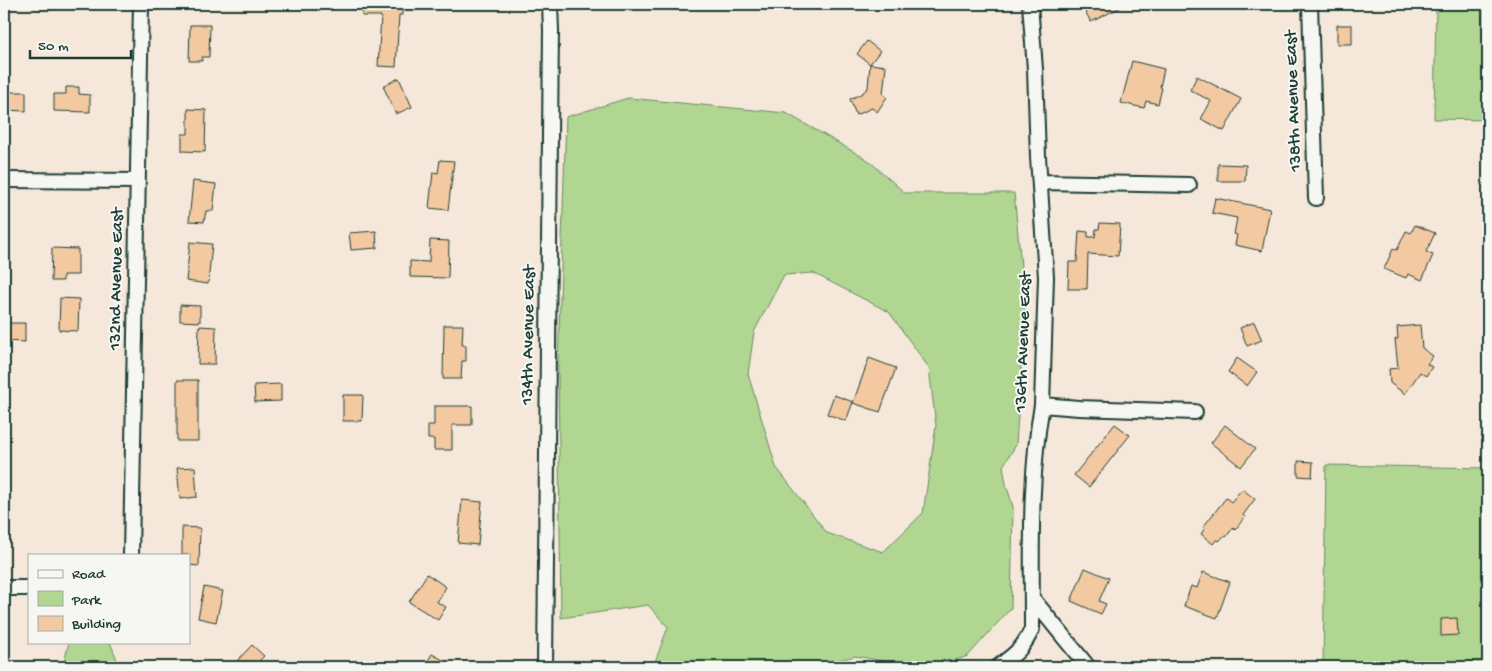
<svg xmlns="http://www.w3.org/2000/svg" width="1492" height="671" font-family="'Gochi Hand',sans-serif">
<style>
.green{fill:#b0d692;stroke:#688a63;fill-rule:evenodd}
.building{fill:#f2c9a1;stroke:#1f3d34}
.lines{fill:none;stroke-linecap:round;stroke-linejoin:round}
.minor-casing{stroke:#1f3d34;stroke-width:18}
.minor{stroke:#f6f6f2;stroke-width:14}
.labels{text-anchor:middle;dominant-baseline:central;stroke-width:4;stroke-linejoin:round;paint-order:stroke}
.street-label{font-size:18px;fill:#1f3d34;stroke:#f6f6f2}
</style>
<rect width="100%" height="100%" fill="#f5e8da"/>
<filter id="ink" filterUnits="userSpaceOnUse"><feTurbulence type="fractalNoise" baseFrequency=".02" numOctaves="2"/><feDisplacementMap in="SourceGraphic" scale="10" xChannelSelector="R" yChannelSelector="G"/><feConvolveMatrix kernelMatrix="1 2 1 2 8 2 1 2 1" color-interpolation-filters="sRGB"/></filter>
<g filter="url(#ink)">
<!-- green -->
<path class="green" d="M 1436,4 L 1488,4 L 1488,120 L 1434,119 Z
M 628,98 L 786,113 L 868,160 L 905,193 L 1014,193 L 1025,307 L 1016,445 L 1003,466 L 1006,484 L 1013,507 L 1011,608 L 968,656 L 935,667 L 917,667 L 855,656 L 812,667 L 653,667 L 668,627 L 648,605 L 561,618 L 558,364 L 566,117 ZM 813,273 L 889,312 L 929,368 L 936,426 L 923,513 L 883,552 L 827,533 L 776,467 L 748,374 L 754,332 L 784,275 Z
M 1326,465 L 1488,468 L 1488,667 L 1323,667 Z
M 69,642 L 110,642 L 120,667 L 63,667 Z"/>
<!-- building -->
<path class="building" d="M 362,4 L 402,4 L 402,15 L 399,15 L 396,67 L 378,66 L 381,16 L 362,16 Z
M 1081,4 L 1127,4 L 1091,22 Z
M 190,25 L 210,25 L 209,57 L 202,57 L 202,61 L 189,61 Z
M 1337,25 L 1352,25 L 1352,44 L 1337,44 Z
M 867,41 L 880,51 L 870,64 L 857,54 Z
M 1132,61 L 1164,69 L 1160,87 L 1162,88 L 1158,104 L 1146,101 L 1144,108 L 1121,103 Z
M 870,64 L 886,66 L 883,94 L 887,97 L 877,112 L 872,108 L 856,115 L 850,99 L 861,94 L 868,88 Z
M 1197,76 L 1241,99 L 1224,131 L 1201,119 L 1211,101 L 1190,90 Z
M 399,78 L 412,107 L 396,114 L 383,86 Z
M 66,87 L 79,87 L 79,94 L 90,95 L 90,112 L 54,111 L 54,94 L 66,94 Z
M 4,92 L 26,92 L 26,111 L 4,110 Z
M 188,109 L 206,110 L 205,152 L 182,151 L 182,134 L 188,134 Z
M 440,160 L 454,161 L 448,210 L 429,208 L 433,172 L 438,173 Z
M 1218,164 L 1246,165 L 1245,181 L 1218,181 Z
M 193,181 L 216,184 L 213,211 L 206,211 L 204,222 L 189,221 Z
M 1215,198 L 1270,209 L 1262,251 L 1235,245 L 1237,235 L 1234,234 L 1237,218 L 1212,213 Z
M 1100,223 L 1120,224 L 1118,256 L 1088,254 L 1087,289 L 1068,289 L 1069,262 L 1077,262 L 1079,231 L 1088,232 L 1088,237 L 1095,237 L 1096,229 L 1099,229 Z
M 1415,225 L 1435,233 L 1426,252 L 1433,255 L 1422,280 L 1408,274 L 1406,278 L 1384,269 L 1393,249 L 1397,250 L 1406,231 L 1411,233 Z
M 376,231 L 377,248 L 351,250 L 349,233 Z
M 430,240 L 449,241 L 448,278 L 410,277 L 410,261 L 429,262 Z
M 190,242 L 212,244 L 208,284 L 186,281 Z
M 52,248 L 78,249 L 78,275 L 63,275 L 63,281 L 51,281 Z
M 60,298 L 79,299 L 78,331 L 59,330 Z
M 180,305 L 200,306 L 200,322 L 180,321 Z
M 1254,322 L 1262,340 L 1247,346 L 1240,328 Z
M 4,323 L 25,323 L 25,342 L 4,341 Z
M 444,325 L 463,325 L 462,345 L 466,345 L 466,361 L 462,361 L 461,379 L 443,379 Z
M 1420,325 L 1422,348 L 1433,356 L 1427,364 L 1432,367 L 1426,376 L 1420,372 L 1405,394 L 1390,383 L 1389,369 L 1398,368 L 1395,339 L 1398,339 L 1397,327 Z
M 199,326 L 216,327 L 215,364 L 198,364 Z
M 869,358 L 896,368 L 880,412 L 853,403 Z
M 1237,358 L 1257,372 L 1247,386 L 1228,372 Z
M 177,380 L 198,380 L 198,441 L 177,441 Z
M 281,384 L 281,401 L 255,402 L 254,385 Z
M 343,395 L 363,395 L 362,421 L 343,421 Z
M 834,395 L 853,402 L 846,421 L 827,414 Z
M 434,406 L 472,406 L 472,425 L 452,425 L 452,450 L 434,450 L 434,439 L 428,439 L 428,425 L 434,425 Z
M 1115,424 L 1130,435 L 1089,487 L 1074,475 Z
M 1225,425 L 1255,449 L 1241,467 L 1211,443 Z
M 1298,461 L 1313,462 L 1312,477 L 1298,476 Z
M 195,467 L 197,497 L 180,499 L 177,468 Z
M 1242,489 L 1255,499 L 1243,515 L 1245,517 L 1235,530 L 1233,528 L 1226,537 L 1224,536 L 1219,541 L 1217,539 L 1213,544 L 1201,534 L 1205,528 L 1203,527 L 1226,498 L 1231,502 Z
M 462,500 L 482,502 L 478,545 L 458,543 Z
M 182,527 L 200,528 L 199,566 L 189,565 L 189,555 L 182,555 Z
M 1085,568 L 1109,578 L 1099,601 L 1106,604 L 1101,614 L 1071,601 Z
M 1203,572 L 1230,582 L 1217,618 L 1184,606 L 1191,586 L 1197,588 Z
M 427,574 L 446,587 L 437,602 L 446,607 L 438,620 L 409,602 Z
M 204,587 L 223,591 L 216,622 L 198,618 Z
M 1457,618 L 1458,635 L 1441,636 L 1441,619 Z
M 252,645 L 264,656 L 253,667 L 243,667 L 236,662 Z
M 432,654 L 456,667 L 424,667 Z"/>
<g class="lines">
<defs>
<path id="minor" d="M 1310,4 L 1316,198
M 4,180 L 138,181
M 1041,182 L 1189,185
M 1042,405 L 1079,408 L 1195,412
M 131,555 L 141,4
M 4,588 L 29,588
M 1032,598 L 1088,667
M 545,667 L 551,30 L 550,4
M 998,667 C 1015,654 1023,649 1032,629 C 1032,556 1029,477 1042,405 L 1046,277 L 1038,157 L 1035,69 L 1030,4"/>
</defs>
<!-- minor casing -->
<use href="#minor" class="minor-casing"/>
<!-- minor -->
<use href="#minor" class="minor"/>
</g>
</g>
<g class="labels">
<!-- street labels -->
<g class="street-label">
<text transform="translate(1294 101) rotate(-92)">138th Avenue East</text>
<text transform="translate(117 279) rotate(-89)">132nd Avenue East</text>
<text transform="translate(529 335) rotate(-89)">134th Avenue East</text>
<text transform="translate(1024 342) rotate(-88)">136th Avenue East</text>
</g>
</g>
<!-- margin -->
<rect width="1492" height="671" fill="none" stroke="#f6f6f2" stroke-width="20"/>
<rect x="10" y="10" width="1472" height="651" fill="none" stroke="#1f3d34" stroke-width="2" filter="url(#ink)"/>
<!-- legend -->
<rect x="28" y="554" width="162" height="90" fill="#f6f6f2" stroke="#a0aca6"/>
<rect x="38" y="570" width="25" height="8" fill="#f6f6f2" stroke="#a0aca6"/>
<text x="72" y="578" font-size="15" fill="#1f3d34">Road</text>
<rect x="38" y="591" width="25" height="15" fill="#b0d692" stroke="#a0aca6"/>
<text x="72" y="604" font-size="15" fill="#1f3d34">Park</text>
<rect x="38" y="616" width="25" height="15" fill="#f2c9a1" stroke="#a0aca6"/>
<text x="72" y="628" font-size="15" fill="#1f3d34">Building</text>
<!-- scale -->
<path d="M30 50v8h101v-8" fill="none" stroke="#1f3d34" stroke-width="2.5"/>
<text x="38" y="50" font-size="15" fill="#1f3d34" stroke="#f6f6f2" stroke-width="4" paint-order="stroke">50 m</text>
</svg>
